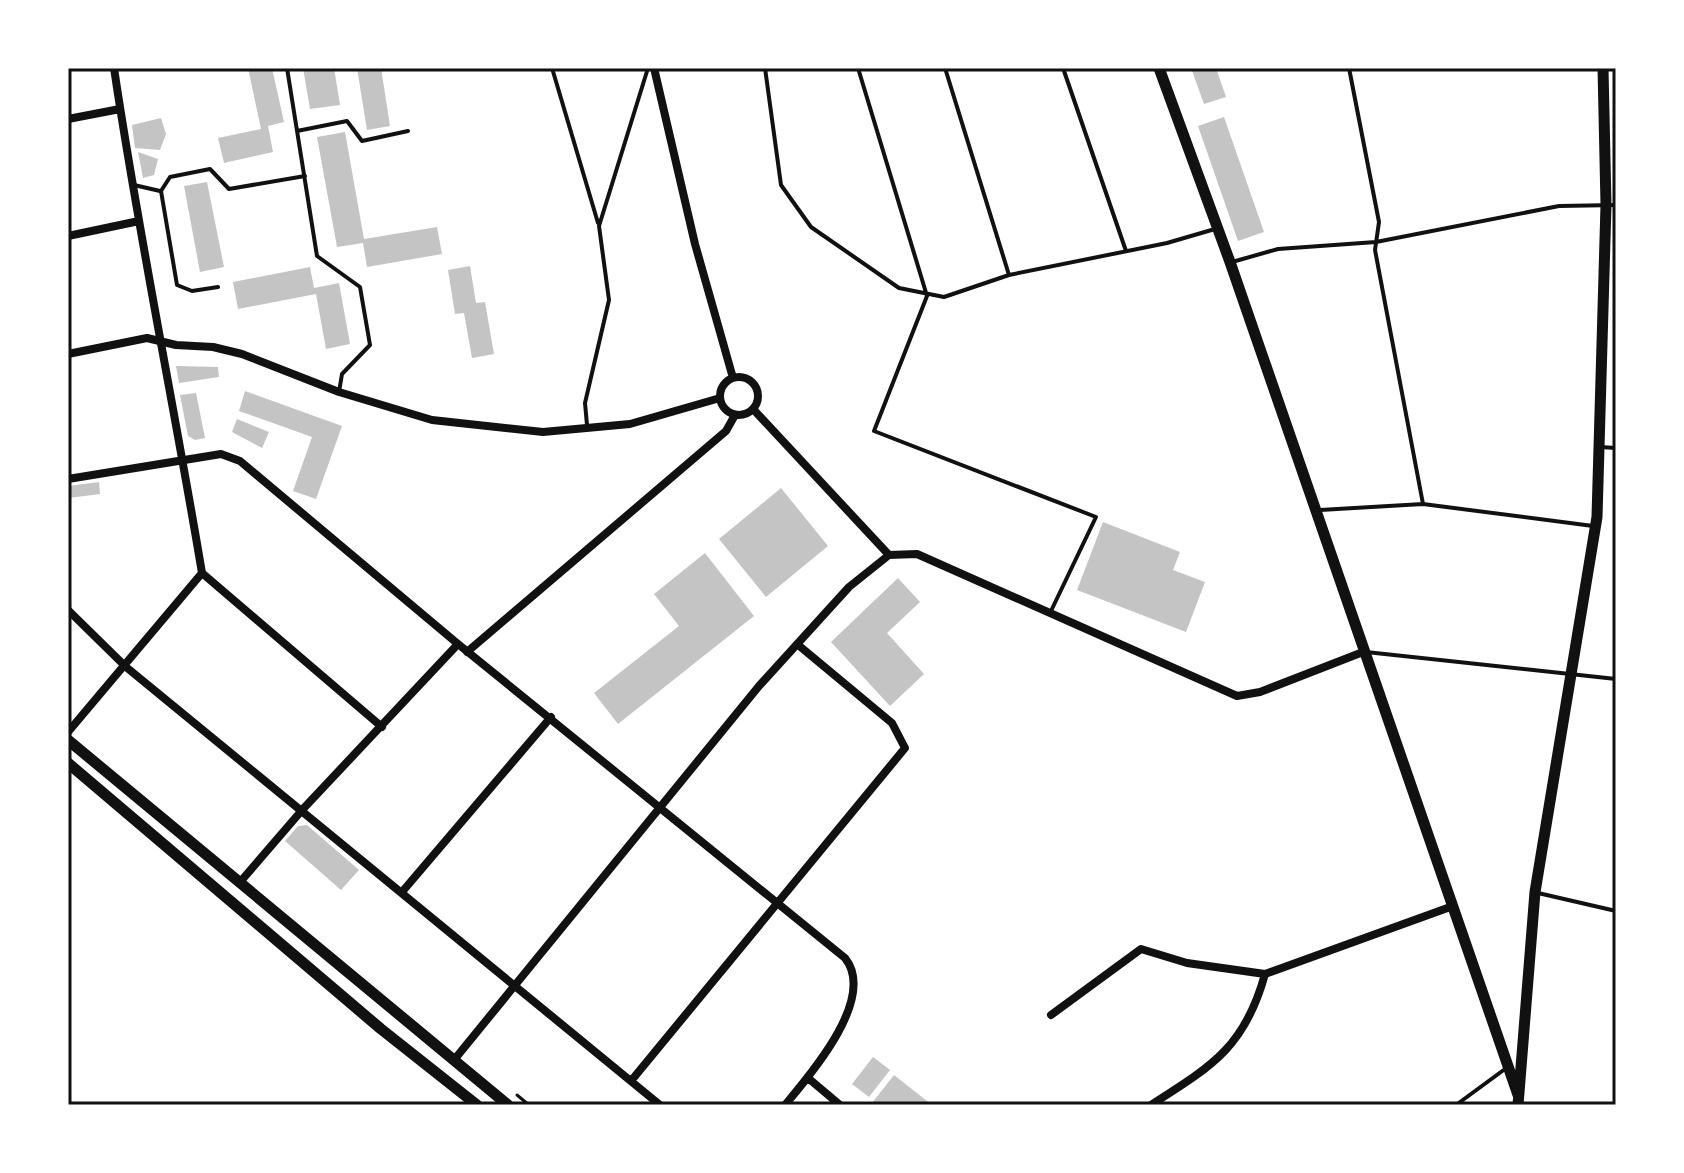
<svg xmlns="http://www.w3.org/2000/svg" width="1684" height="1173" font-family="Rubik,sans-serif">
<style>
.building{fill:#c4c4c4}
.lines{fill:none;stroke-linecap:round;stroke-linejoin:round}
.path{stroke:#111;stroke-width:3}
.service{stroke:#111;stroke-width:4}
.minor{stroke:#111;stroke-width:8}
.tertiary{stroke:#111;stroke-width:11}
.neatline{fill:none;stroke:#111;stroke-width:3}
</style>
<rect width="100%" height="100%" fill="#fff"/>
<!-- building -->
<path class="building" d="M 248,68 L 272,68 L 284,122 L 268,126 L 273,152 L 224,163 L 218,138 L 261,129 Z
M 303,68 L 334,68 L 340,105 L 310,109 Z
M 357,68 L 381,68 L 390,126 L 367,130 Z
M 1191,68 L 1216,68 L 1226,97 L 1204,104 Z
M 1224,117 L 1264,232 L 1238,241 L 1198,126 Z
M 161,118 L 166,134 L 160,150 L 135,148 L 132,125 Z
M 345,132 L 364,239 L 437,227 L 442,254 L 367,267 L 363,243 L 337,247 L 317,137 Z
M 138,152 L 158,159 L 154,175 L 143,178 Z
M 207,182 L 224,267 L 200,272 L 184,186 Z
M 470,266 L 476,303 L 485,302 L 494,354 L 472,358 L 464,313 L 455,314 L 448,270 Z
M 310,267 L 314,288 L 339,283 L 350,344 L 326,349 L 316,294 L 238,309 L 233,282 Z
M 176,366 L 218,367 L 219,377 L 179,383 Z
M 245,391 L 342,426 L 316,499 L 293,491 L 312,437 L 239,411 Z
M 196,393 L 205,438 L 195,440 L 188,436 L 180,395 Z
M 237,419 L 269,432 L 262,448 L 232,432 Z
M 99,482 L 100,494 L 69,498 L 68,486 Z
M 781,488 L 828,546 L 766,597 L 719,539 Z
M 1103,522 L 1180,552 L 1173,570 L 1205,582 L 1186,632 L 1077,590 Z
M 705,553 L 754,616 L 618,724 L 594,693 L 679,626 L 654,594 Z
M 898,578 L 920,602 L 887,633 L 924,674 L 890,706 L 831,642 Z
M 307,825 L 359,870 L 341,890 L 285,841 L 298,826 Z
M 873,1057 L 890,1070 L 869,1097 L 852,1084 Z
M 894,1075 L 932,1105 L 875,1105 L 872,1103 Z"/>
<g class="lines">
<!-- path -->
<path class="path" d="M 517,1095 L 529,1105"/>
<!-- service -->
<path class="service" d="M 287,68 L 317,256 L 360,287 L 370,345 L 342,374 L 339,392
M 552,68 L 598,223
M 765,68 L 781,185 L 811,227 L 899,288 L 944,297 L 1009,275 L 1167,243 L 1215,229
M 858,68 L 927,296 L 874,431 L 1096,517 L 1051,611
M 945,68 L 1009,275
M 1063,68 L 1126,251
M 1349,68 L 1379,222 L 1375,250 L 1423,504
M 297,131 L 347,121 L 362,141 L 408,131
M 134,185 L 160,191
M 1232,262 L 1278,249 L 1376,242 L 1559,206 L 1616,205
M 218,287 L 192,291 L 177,285 L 161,191 L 170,177 L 210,169 L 229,189 L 305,176
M 587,425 L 585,403 L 609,300 L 599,226 L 648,68
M 1600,447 L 1616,448
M 1320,510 L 1423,504 L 1593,526
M 1366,652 L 1616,679
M 1538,893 L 1616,911
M 1456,1105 L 1505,1069"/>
<!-- minor -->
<path class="minor" d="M 654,68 L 695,244 L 733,378
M 68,119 L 120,109
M 68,236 L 139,221
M 68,354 L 147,338 L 176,345 L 213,347 L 242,354 L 339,392 L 432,420 L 543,432 L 630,424 L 720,398
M720 396a19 19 0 1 1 38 0a19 19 0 1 1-38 0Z
M 753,409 L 889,555
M 68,479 L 221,454 L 240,461 L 458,644 L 845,958 C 877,998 811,1074 785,1105
M 202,573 L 382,727
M 68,610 L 126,667 L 660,1105
M 467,652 L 726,431 L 735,415
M 68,732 L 202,573 C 174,405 139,237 114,68
M 241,881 L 303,809 L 458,644
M 402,892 L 551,717
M 1051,1015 L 1141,949 L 1187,963 L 1265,974
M 454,1060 L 759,686 L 849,587 L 889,555 L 917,554 L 1237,696 L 1260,692 L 1363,652
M 808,1078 L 840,1105
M 631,1081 L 905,748 L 892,723 L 797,644
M 1151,1105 C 1212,1066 1245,1047 1265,974 L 1453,906"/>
<!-- tertiary -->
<path class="tertiary" d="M 1159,68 L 1230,262 L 1518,1095
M 68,740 L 508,1105
M 68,763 L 381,1029 L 477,1105
M 1518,1105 L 1535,892 L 1597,517 L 1606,205 L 1603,68"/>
</g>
<!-- border -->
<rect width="1684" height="1173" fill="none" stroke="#ffffff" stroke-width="140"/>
<rect x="70" y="70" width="1544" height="1033" class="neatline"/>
</svg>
